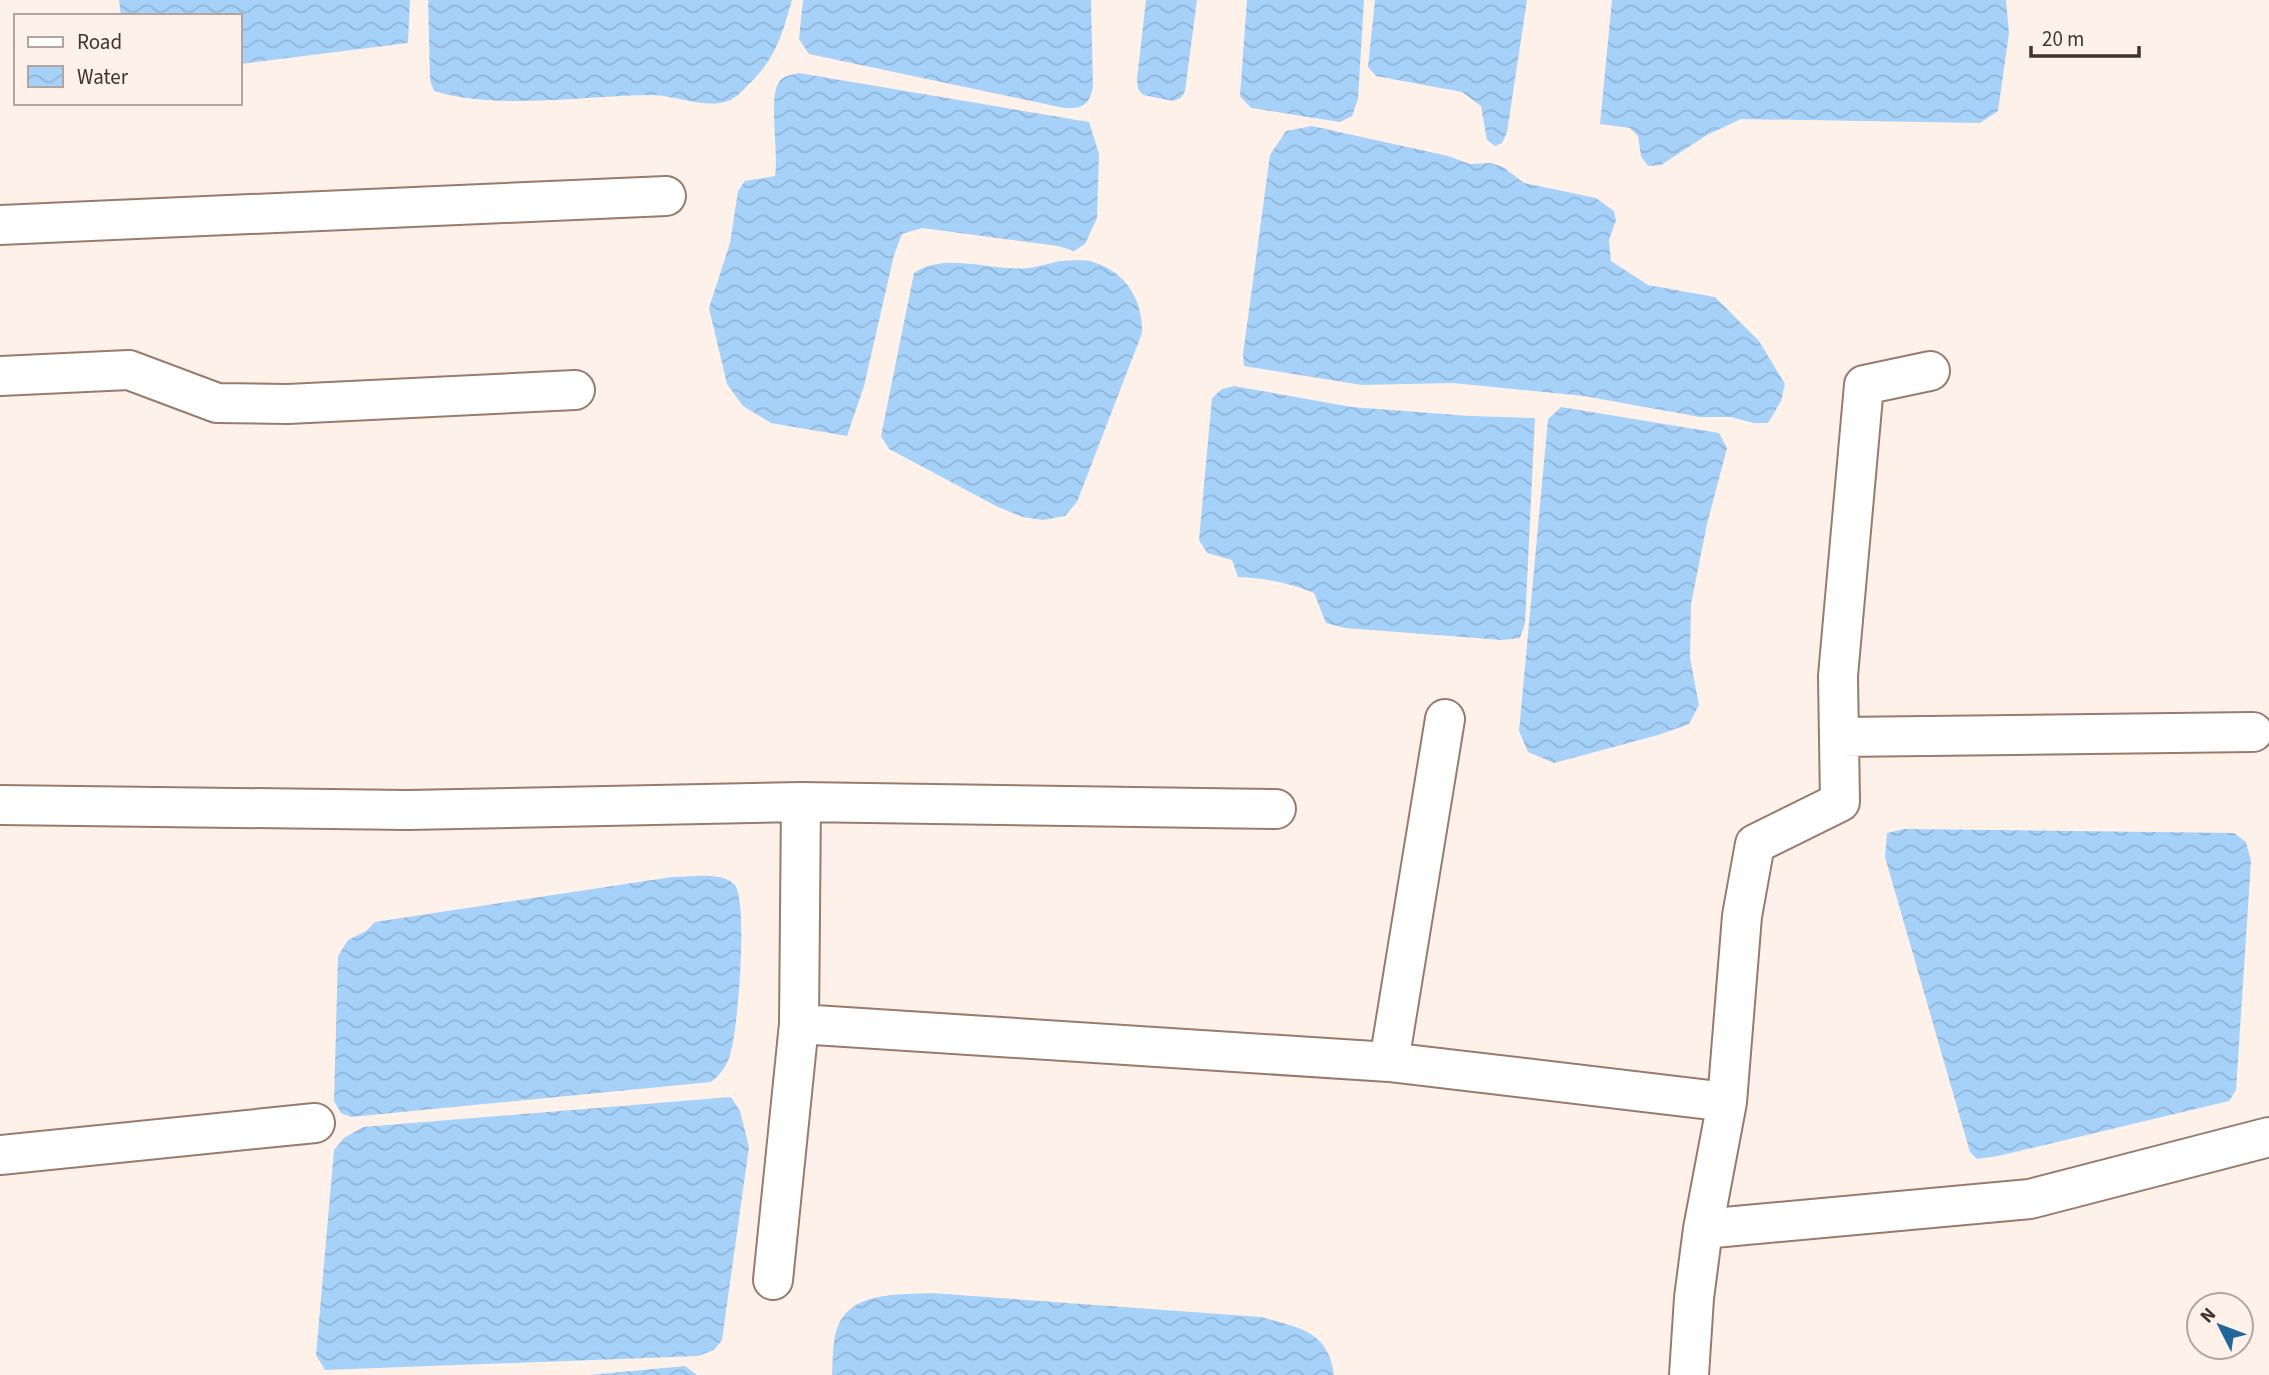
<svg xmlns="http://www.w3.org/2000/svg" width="2269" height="1375" font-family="'Source Sans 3',sans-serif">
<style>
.water{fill:url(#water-waves)}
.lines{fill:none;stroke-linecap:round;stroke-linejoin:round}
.minor-casing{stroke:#977b6c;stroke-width:42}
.minor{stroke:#fff;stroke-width:38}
</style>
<defs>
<pattern id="water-waves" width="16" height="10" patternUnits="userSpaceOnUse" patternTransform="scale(1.75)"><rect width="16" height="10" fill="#a6d2fa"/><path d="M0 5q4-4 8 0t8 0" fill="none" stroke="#90b5d7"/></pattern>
</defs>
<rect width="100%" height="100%" fill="#fef1ea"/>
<!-- water -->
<path class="water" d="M 119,0 L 410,0 L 408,43 L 240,64 L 240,16 L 121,16 Z
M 428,0 L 792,0 C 782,35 776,58 749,84 C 743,90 736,98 728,101 C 705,109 677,96 653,95 C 584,95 500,111 434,91 L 430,80 Z
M 803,0 L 1091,0 L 1093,87 C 1089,105 1083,109 1064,108 L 809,54 L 799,39 Z
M 1146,0 L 1197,0 L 1185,91 L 1181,98 L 1173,101 L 1143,95 L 1138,89 L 1137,79 Z
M 1247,0 L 1364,0 L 1358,99 L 1352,116 L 1340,122 L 1251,108 L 1240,96 Z
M 1375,0 L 1527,0 L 1507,132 L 1502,143 L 1495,146 L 1487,140 L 1481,106 L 1462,92 L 1376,76 L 1368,67 Z
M 1612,0 L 2006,0 L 2009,33 L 1998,111 L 1980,123 L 1741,119 L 1707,135 L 1661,165 L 1648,166 L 1641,156 L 1638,136 L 1630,128 L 1600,124 Z
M 799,73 L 1089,122 L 1099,154 L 1097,218 L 1085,244 L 1074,251 L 1058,246 L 922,228 L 902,234 L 894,255 L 864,386 L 847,436 L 771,423 L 743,406 L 727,384 L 709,308 L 730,243 L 738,191 L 745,181 L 775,176 C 779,152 768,97 779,82 C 784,75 791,75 799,73 Z
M 1312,126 L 1448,156 L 1470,164 L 1491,163 L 1503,167 L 1524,183 L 1596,198 L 1614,211 L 1616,220 L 1609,240 L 1611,261 L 1648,285 L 1715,297 L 1759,341 L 1785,384 L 1781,401 L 1768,423 L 1754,423 L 1731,417 L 1700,417 L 1584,396 L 1453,383 L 1362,385 L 1244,366 L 1243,354 L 1270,155 L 1286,131 Z
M 1060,261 C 1070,261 1084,259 1093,262 C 1126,272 1143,300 1142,333 L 1077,502 L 1065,516 L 1043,520 L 1023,517 L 998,507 L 889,449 L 881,436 L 914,273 C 946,251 991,272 1028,268 C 1038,267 1050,263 1060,261 Z
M 1234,386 L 1352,407 L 1470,416 L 1535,418 L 1525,623 L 1520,638 L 1502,640 L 1345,628 L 1326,623 L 1314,593 C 1289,583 1265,578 1238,577 L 1232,560 L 1207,553 L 1199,540 L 1212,398 L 1222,389 Z
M 1561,407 L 1719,433 L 1727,448 L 1707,524 L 1691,604 L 1690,658 L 1699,705 L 1689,724 L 1658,735 L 1554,763 L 1528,752 L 1519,731 L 1548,419 Z
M 1904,829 L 2234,833 L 2246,842 L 2251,861 L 2236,1090 L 2229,1101 L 1998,1156 L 1977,1159 L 1970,1152 L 1885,857 L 1887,833 Z
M 672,877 C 689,877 723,871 735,885 C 748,904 738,1027 731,1051 C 728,1065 721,1074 711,1082 L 351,1117 L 341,1113 L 334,1101 L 338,956 L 348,940 L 366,931 L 375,922 Z
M 731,1097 L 740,1111 L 749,1147 L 722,1340 L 714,1350 L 698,1356 L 325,1370 L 316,1355 L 334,1150 L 344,1138 L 363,1127 Z
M 931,1293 L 1261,1317 C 1299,1328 1328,1330 1334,1375 L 832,1375 C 833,1360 832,1340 838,1326 C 852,1291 899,1295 931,1293 Z
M 685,1366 L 697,1375 L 589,1375 Z"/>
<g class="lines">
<defs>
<path id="minor" d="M 0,225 L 666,196
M 0,376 L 129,370 L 217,403 L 288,404 L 575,390
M 1840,737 L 2253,732
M 0,805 L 407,810 L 801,802 L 1276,809
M 799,1024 L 1389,1062 L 1727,1102
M 1389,1062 L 1445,719
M 0,1155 L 315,1123
M 1703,1229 L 2030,1199 L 2269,1137
M 773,1280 L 799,1024 L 801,802
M 1689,1375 L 1694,1298 L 1703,1229 L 1727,1102 L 1742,916 L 1755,844 L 1840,802 L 1838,676 L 1864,385 L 1930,371"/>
</defs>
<!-- minor casing -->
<use href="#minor" class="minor-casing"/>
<!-- minor -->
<use href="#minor" class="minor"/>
</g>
<!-- legend -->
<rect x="14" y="14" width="228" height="91" fill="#fef1ea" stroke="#b2a59f" stroke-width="2"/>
<rect x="28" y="37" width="35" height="10" fill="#ffffff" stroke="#b2a59f" stroke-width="2"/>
<text x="77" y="49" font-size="21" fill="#41342e">Road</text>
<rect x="28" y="66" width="35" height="21" fill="url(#water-waves)" stroke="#b2a59f" stroke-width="2"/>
<text x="77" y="84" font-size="21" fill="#41342e">Water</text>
<!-- north arrow -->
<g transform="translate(2220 1326) rotate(312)"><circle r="33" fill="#fef1ea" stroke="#b2a59f" stroke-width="2"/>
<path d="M0-5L12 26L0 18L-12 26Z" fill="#22669b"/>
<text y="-10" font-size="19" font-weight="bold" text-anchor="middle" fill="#41342e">N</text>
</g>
<!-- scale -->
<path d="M2031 46v10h108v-10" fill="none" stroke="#41342e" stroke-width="3.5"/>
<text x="2042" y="46" font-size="21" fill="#41342e" stroke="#fef1ea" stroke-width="5" paint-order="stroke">20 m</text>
</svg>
